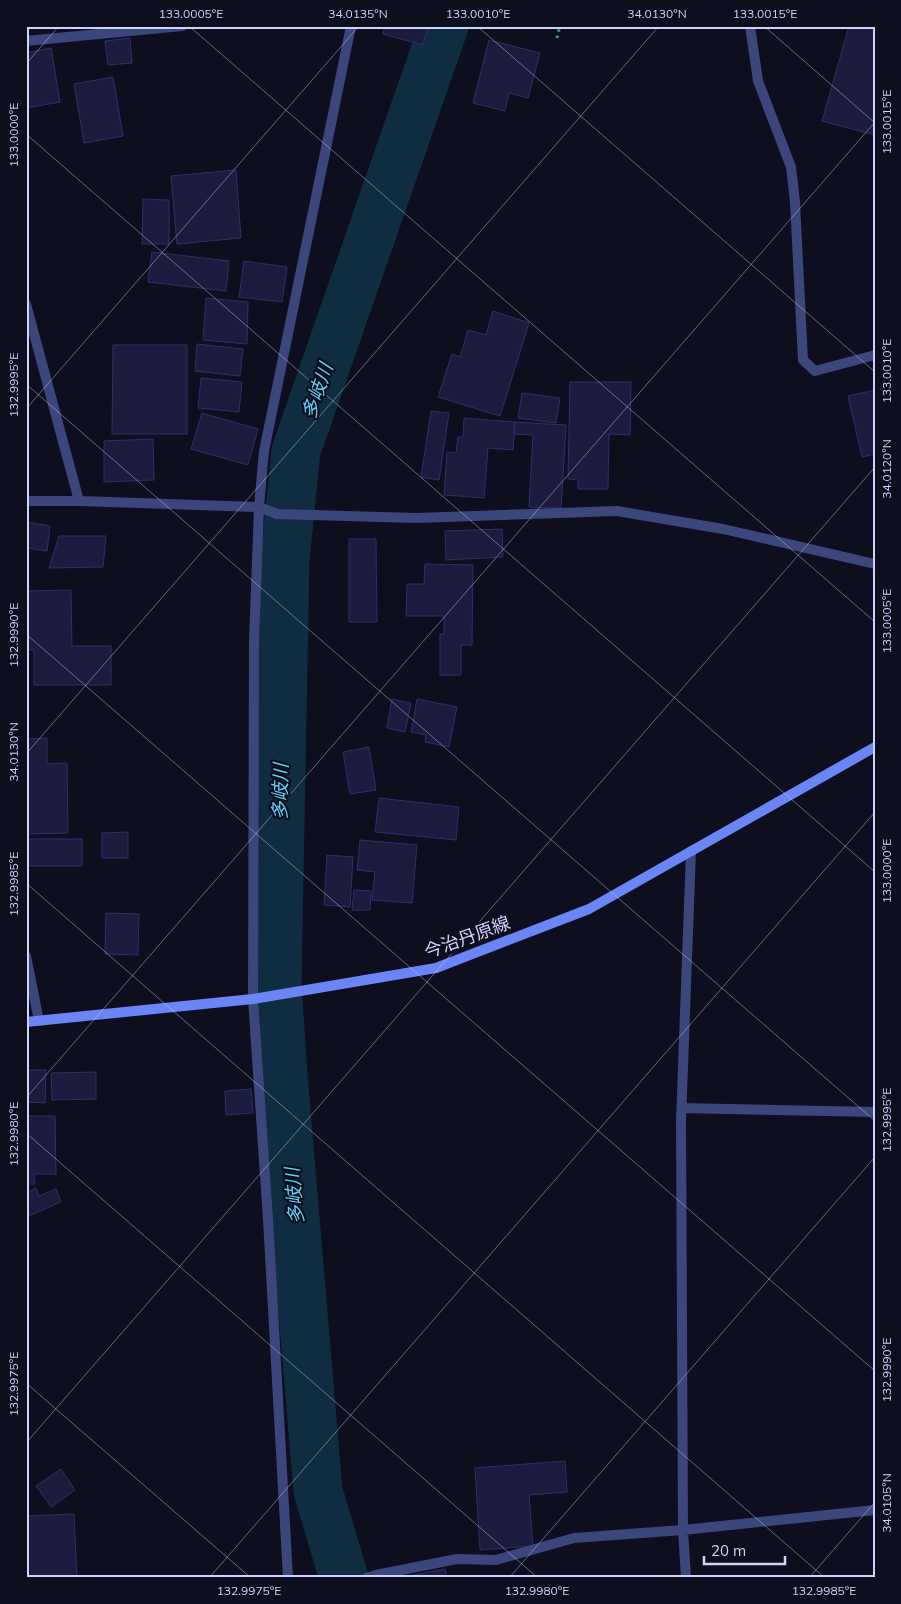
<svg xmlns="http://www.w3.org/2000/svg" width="901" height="1604" font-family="Mulish,'Noto Sans JP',sans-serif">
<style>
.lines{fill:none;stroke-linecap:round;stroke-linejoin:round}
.river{stroke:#0f2d41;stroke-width:49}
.building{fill:#1b1b3e;stroke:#2e2f69}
.path{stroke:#34a988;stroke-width:3;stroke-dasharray:2.5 4;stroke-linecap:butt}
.minor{stroke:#3b477a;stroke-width:10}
.secondary{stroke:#6a86f6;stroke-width:10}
.ticks{fill:none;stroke:#cdd3fc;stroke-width:1;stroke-opacity:0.45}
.labels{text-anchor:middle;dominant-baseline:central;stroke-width:4.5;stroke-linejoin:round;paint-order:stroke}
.street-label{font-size:18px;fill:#cdd3fc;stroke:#0d0e1e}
.water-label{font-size:19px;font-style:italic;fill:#62d2f6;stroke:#0d0e1e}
.neatline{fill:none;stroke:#cdd3fc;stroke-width:2}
.ticks-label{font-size:12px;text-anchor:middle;fill:#cdd3fc}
</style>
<rect width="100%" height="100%" fill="#0d0e1e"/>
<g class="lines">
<!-- river -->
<path class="river" d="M 344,1578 L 318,1491 L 283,1075 L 277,982 L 285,560 L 296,451 L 444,26"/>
</g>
<!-- building -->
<path class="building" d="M 385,26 L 428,26 L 423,45 L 383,34 Z
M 849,26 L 875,26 L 875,135 L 822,121 Z
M 130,38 L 132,63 L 108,65 L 105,41 Z
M 489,40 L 540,53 L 528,98 L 509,93 L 505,111 L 473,103 Z
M 51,48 L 60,102 L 26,108 L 26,53 Z
M 113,77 L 123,136 L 84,143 L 74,84 Z
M 236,170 L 241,238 L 177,244 L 171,176 Z
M 143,199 L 169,200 L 169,244 L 142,244 Z
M 152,252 L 229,261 L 226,291 L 148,282 Z
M 244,261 L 287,267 L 282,302 L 239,297 Z
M 206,298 L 248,302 L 247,344 L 203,340 Z
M 493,311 L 529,323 L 500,416 L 438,397 L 452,354 L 460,357 L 468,330 L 486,335 Z
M 197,344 L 243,349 L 240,376 L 195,371 Z
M 113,345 L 187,345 L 187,434 L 112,434 Z
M 201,378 L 242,382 L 239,412 L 198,408 Z
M 570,382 L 631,382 L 630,435 L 609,434 L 608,489 L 578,489 L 578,480 L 568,479 Z
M 875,390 L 875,454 L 862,457 L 848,396 Z
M 522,393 L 560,398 L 556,423 L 518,418 Z
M 431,411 L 449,413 L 439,480 L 421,477 Z
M 202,413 L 258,429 L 248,465 L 191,449 Z
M 464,418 L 515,422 L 513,450 L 488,448 L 484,498 L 444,495 L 447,452 L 456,453 L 458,437 L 463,437 Z
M 515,422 L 566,425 L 561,508 L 529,507 L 533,435 L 514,434 Z
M 153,439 L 154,480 L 104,482 L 104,441 Z
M 26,522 L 50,526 L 47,551 L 26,548 Z
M 502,529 L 503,557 L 446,560 L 445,531 Z
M 59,536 L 106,536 L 103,567 L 49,568 Z
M 349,539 L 376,539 L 377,622 L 349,622 Z
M 425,564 L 473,565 L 472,645 L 461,645 L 461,675 L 440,675 L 440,634 L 444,634 L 444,616 L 406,616 L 407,584 L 424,584 Z
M 71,590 L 72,646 L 111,646 L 111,685 L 34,685 L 34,650 L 26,650 L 26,591 Z
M 392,699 L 411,703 L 405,732 L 387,728 Z
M 417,699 L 457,707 L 449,747 L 425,742 L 426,735 L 411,732 Z
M 47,738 L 47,764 L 67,763 L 68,833 L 26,834 L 26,739 Z
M 369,747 L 376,790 L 350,794 L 343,752 Z
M 379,798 L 459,807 L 456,840 L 375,832 Z
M 128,832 L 128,858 L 102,858 L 102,833 Z
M 26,839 L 82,839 L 82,866 L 26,866 Z
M 360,840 L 417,845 L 412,903 L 372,900 L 375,872 L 357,870 Z
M 327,855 L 353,857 L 350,907 L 324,905 Z
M 354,890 L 371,891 L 370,910 L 352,910 Z
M 106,913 L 139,914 L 138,955 L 105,954 Z
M 26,1070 L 46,1070 L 45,1103 L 26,1102 Z
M 96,1072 L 96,1099 L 52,1100 L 51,1073 Z
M 251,1089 L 253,1113 L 226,1115 L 225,1091 Z
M 26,1116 L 55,1116 L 56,1174 L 34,1174 L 35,1184 L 26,1184 Z
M 36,1188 L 39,1196 L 56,1189 L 61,1202 L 26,1217 L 26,1193 Z
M 565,1461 L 567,1492 L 529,1495 L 533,1546 L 480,1550 L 475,1468 Z
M 61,1469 L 75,1490 L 51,1507 L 36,1486 Z
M 74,1514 L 77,1578 L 26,1578 L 26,1516 Z
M 445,1569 L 447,1578 L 403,1578 L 403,1577 Z"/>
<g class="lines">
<!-- path -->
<path class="path" d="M 557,38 L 560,26"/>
<!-- minor -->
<path class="minor" d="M 750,26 L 758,81 L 791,167 L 795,202 L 803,360 L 815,371 L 875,355
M 26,41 L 182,26
M 26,304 L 79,501
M 26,501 L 79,501 L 259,507 L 277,514 L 416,518 L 617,511 L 723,529 L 875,564
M 26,956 L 39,1021
M 682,1108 L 875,1112
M 376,1575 L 457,1559 L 496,1560 L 574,1538 L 683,1530 L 875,1510
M 288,1578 L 268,1219 L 253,999 L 254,641 L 259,507 L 264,451 L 351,26
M 366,1578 L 376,1575 L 377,1578
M 686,1578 L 683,1530 L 681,1121 L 691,851"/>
<!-- secondary -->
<path class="secondary" d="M 26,1022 L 253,999 L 436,968 L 589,909 L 875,747"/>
</g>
<!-- ticks -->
<path class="ticks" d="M 189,26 L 875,622M 477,26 L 875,372M 764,26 L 875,123M 26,64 L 59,26M 26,134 L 875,872M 26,384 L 875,1121M 26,409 L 359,26M 26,634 L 875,1371M 26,754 L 659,26M 26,883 L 825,1578M 26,1098 L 875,122M 26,1133 L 538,1578M 26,1383 L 251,1578M 26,1443 L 875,467M 209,1578 L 875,812M 509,1578 L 875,1157M 809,1578 L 875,1502"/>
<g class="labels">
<!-- street labels -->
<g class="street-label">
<text transform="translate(467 937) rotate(-20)">今治丹原線</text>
</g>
<!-- water labels -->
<g class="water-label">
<text transform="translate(317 391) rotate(-71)">多岐川</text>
<text transform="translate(280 792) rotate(-89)">多岐川</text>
<text transform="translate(294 1196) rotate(-95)">多岐川</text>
</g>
</g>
<!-- border -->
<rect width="901" height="1604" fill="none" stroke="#0d0e1e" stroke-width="55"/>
<!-- scale -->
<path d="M704 1556v8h81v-8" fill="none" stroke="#cdd3fc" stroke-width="2.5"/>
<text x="711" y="1556" font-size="15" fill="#cdd3fc" stroke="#0d0e1e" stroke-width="4" paint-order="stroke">20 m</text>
<rect x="28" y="28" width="846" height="1548" class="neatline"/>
<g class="ticks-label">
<text x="191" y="18">133.0005°E</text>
<text x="358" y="18">34.0135°N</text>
<text x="478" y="18">133.0010°E</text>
<text x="657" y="18">34.0130°N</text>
<text x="765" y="18">133.0015°E</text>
<text transform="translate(887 122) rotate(-90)" y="4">133.0015°E</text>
<text transform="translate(14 135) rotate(-90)" y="4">133.0000°E</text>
<text transform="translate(887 371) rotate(-90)" y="4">133.0010°E</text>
<text transform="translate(14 385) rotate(-90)" y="4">132.9995°E</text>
<text transform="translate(887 469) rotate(-90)" y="4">34.0120°N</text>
<text transform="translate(887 621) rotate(-90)" y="4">133.0005°E</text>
<text transform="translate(14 635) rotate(-90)" y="4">132.9990°E</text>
<text transform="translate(14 752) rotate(-90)" y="4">34.0130°N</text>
<text transform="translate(887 871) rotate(-90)" y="4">133.0000°E</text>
<text transform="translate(14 884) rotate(-90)" y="4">132.9985°E</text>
<text transform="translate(887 1120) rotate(-90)" y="4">132.9995°E</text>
<text transform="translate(14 1134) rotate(-90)" y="4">132.9980°E</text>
<text transform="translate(887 1370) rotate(-90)" y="4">132.9990°E</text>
<text transform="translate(14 1384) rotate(-90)" y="4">132.9975°E</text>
<text transform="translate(887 1503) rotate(-90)" y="4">34.0105°N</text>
<text x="249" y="1595">132.9975°E</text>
<text x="537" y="1595">132.9980°E</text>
<text x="824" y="1595">132.9985°E</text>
</g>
</svg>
